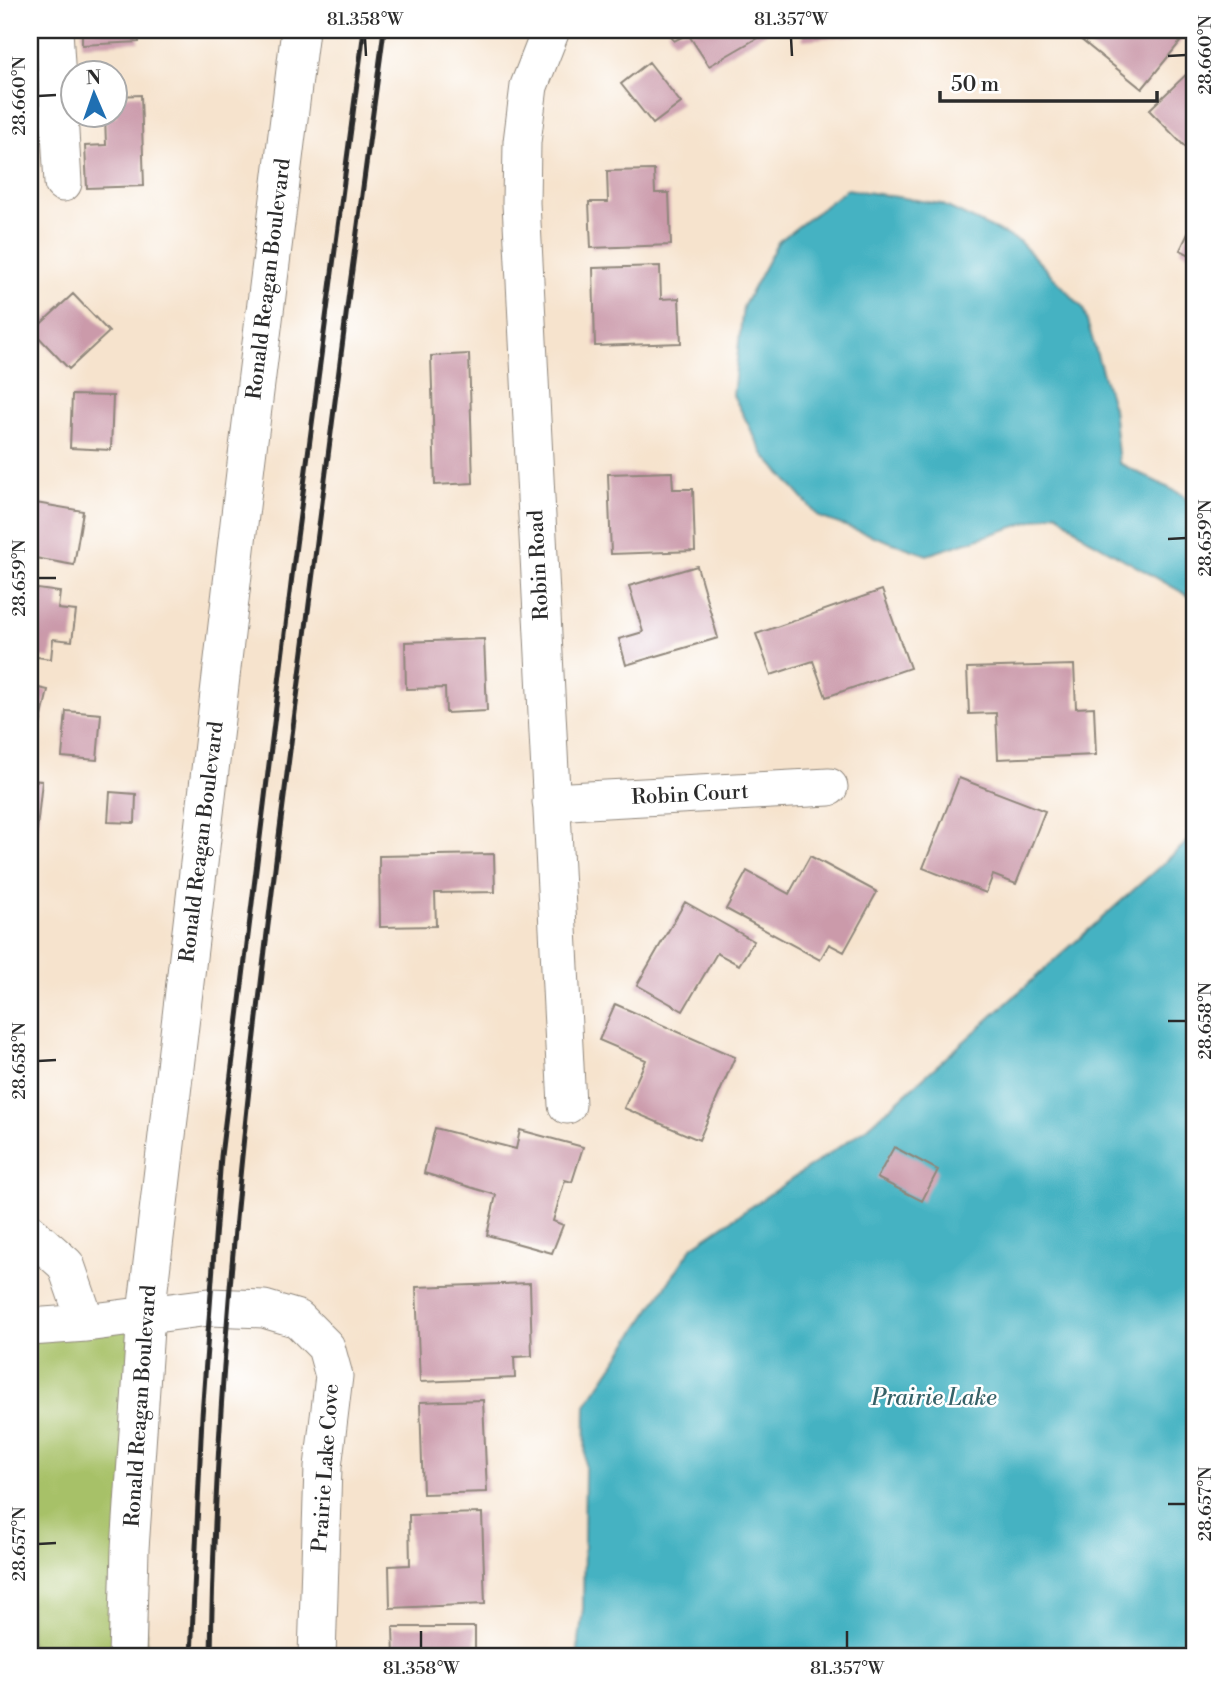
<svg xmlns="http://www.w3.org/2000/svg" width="1224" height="1687" font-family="'Libre Bodoni',serif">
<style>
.green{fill:#a7c167;stroke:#697649;stroke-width:2}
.water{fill:#45b2c2;stroke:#386e76;stroke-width:2}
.building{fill:#cb9aaa}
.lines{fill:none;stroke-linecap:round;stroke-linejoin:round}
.minor-casing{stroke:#90877c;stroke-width:39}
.minor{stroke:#fff;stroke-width:37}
.rail{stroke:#2b2b2b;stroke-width:5}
.ticks{fill:none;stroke:#2b2b2b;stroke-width:2.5}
.labels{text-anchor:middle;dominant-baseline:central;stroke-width:5;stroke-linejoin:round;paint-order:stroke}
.street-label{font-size:21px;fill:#2b2b2b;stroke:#fff}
.water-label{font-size:23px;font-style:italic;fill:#356167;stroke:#fff}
.neatline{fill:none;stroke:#2b2b2b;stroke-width:2.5}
.ticks-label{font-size:18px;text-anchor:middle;fill:#2b2b2b}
</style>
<rect width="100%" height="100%" fill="#fff"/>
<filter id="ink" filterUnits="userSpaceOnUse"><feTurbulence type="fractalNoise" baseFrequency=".0143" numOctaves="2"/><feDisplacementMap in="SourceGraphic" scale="14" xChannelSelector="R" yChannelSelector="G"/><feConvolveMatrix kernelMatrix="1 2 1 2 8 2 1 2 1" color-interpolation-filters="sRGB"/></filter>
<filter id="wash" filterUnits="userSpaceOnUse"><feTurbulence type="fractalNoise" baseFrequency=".00686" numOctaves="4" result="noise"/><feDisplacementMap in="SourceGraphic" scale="28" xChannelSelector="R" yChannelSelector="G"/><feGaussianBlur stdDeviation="1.57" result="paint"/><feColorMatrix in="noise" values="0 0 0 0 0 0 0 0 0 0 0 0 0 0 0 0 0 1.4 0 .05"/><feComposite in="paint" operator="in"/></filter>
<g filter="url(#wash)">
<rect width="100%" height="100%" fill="#f6e3cd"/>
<!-- green -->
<path class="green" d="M 146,1314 L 146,1657 L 30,1657 L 30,1322 Z"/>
<!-- water -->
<path class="water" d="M 847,189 L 941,204 L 1019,241 L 1083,308 L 1113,408 L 1119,463 L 1183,495 L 1194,512 L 1194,599 L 1088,539 L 1057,513 L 927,555 L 819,517 L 764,455 L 733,395 L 743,307 L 778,242 Z
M 1194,836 L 1194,1657 L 577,1657 L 583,1609 L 586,1405 L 693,1246 L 867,1128 Z"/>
<g id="blocks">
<!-- building -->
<path class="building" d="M 82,30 L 138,30 L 139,42 L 82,45 Z
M 667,30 L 771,30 L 709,66 L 688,34 L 674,41 Z
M 802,30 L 866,30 L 867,34 L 803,40 Z
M 1077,30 L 1187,30 L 1189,31 L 1142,89 L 1074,34 Z
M 649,62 L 681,103 L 653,124 L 621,84 Z
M 1194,67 L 1194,156 L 1149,110 Z
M 141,95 L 144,186 L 87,188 L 85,146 L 106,145 L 105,116 L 116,116 L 116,96 Z
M 654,170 L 655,193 L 669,193 L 671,245 L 591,248 L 589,202 L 608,202 L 607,171 Z
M 1194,221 L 1194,257 L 1180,250 Z
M 660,266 L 661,299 L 679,298 L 681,343 L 595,346 L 593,268 Z
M 73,294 L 109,332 L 69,369 L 33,331 Z
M 469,354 L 473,483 L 435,485 L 431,356 Z
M 72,395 L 113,396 L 111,450 L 70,448 Z
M 672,472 L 673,489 L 693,489 L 695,551 L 611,554 L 608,474 Z
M 30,502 L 83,511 L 74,565 L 30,557 Z
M 697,566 L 718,638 L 626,665 L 619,639 L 643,632 L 629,586 Z
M 30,588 L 60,592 L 58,609 L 76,611 L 72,641 L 53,639 L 51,659 L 30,656 Z
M 882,590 L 910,668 L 826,697 L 813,661 L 771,675 L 756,634 Z
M 484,639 L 487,711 L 446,713 L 445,688 L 406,689 L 405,642 Z
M 1074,665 L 1076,708 L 1094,707 L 1096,755 L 998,759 L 996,713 L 969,714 L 967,668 Z
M 30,686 L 48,690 L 33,756 L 30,755 Z
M 66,711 L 101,714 L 97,760 L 62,757 Z
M 959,778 L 1045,811 L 1016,884 L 993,875 L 986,893 L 923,868 Z
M 30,780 L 42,781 L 35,848 L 30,848 Z
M 110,792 L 136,794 L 135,823 L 108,822 Z
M 494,854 L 495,892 L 435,893 L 436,926 L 380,927 L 379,856 Z
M 810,856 L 877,892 L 844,952 L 829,944 L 820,960 L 726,909 L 747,871 L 789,894 Z
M 685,902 L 754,941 L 739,965 L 717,953 L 683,1011 L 637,985 Z
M 615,1004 L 735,1057 L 699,1140 L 624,1108 L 646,1060 L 599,1040 Z
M 435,1128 L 516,1149 L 520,1130 L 583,1147 L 572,1182 L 565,1180 L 553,1221 L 563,1225 L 552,1253 L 487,1235 L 496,1195 L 424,1173 Z
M 894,1147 L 938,1170 L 922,1201 L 877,1178 Z
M 530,1283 L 532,1356 L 514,1357 L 515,1378 L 420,1382 L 416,1287 Z
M 483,1400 L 487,1492 L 423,1494 L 420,1402 Z
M 482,1513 L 485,1604 L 390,1608 L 389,1566 L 410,1565 L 409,1515 Z
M 393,1627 L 475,1627 L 475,1657 L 394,1657 Z"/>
</g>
</g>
<g filter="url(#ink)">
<use href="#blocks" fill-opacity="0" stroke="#90877c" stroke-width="2"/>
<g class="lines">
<defs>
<path id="minor" d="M 54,30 L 63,183
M 551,30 L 529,86 L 522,142 L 521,203 L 567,1105
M 551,802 L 829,787
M 30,1233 L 66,1265 L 86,1323
M 30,1327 L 86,1323 L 209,1307 L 264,1309 L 298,1319 L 326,1347 L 334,1376 L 323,1467 L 317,1657
M 127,1657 L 130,1549 L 146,1314 L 246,464 L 300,30"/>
</defs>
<!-- minor casing -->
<use href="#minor" class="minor-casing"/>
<!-- minor -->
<use href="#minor" class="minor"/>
<!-- rail -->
<path class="rail" d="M 191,1657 L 202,1416 L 221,1156 L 293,568 L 364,30
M 211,1657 C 216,1331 256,1006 299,682 C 327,465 354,247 384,30"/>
</g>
</g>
<!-- ticks -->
<path class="ticks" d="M 365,38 L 366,56M 791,38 L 792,56M 1168,56 L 1186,55M 38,96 L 56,95M 1168,539 L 1186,538M 38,578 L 56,578M 1168,1021 L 1186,1021M 38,1061 L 56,1060M 1168,1504 L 1186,1504M 38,1544 L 56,1543M 421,1631 L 421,1648M 847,1631 L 847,1648"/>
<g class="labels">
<!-- street labels -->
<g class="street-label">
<text transform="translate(269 279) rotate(-83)">Ronald Reagan Boulevard</text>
<text transform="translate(539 565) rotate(-93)">Robin Road</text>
<text transform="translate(690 795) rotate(-3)">Robin Court</text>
<text transform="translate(202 842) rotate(-83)">Ronald Reagan Boulevard</text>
<text transform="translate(141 1406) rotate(-86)">Ronald Reagan Boulevard</text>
<text transform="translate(326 1468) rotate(-86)">Prairie Lake Cove</text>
</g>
<!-- water labels -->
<g class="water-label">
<text x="934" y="1398">Prairie Lake</text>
</g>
</g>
<!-- margin -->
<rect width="1224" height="1687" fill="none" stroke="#fff" stroke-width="77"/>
<!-- north arrow -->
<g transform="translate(94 94) rotate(358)"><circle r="33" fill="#ffffff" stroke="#aaaaaa" stroke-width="2"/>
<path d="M0-5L12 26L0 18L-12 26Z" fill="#1f6fb2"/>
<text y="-10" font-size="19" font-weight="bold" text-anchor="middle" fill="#2b2b2b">N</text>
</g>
<!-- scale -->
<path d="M940 91v10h217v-10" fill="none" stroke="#2b2b2b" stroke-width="3.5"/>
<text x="951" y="91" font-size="21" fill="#2b2b2b" stroke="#ffffff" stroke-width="5" paint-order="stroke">50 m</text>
<rect x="38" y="38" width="1148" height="1610" class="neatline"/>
<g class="ticks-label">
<text x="365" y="25">81.358°W</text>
<text x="791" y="25">81.357°W</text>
<text transform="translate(1205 55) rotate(-90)" y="6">28.660°N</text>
<text transform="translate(19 96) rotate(-90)" y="6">28.660°N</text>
<text transform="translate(1205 538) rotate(-90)" y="6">28.659°N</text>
<text transform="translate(19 578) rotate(-90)" y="6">28.659°N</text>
<text transform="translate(1205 1021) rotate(-90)" y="6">28.658°N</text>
<text transform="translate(19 1061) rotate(-90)" y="6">28.658°N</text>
<text transform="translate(1205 1504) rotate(-90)" y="6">28.657°N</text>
<text transform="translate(19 1544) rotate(-90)" y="6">28.657°N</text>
<text x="421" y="1674">81.358°W</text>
<text x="847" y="1674">81.357°W</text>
</g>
</svg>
